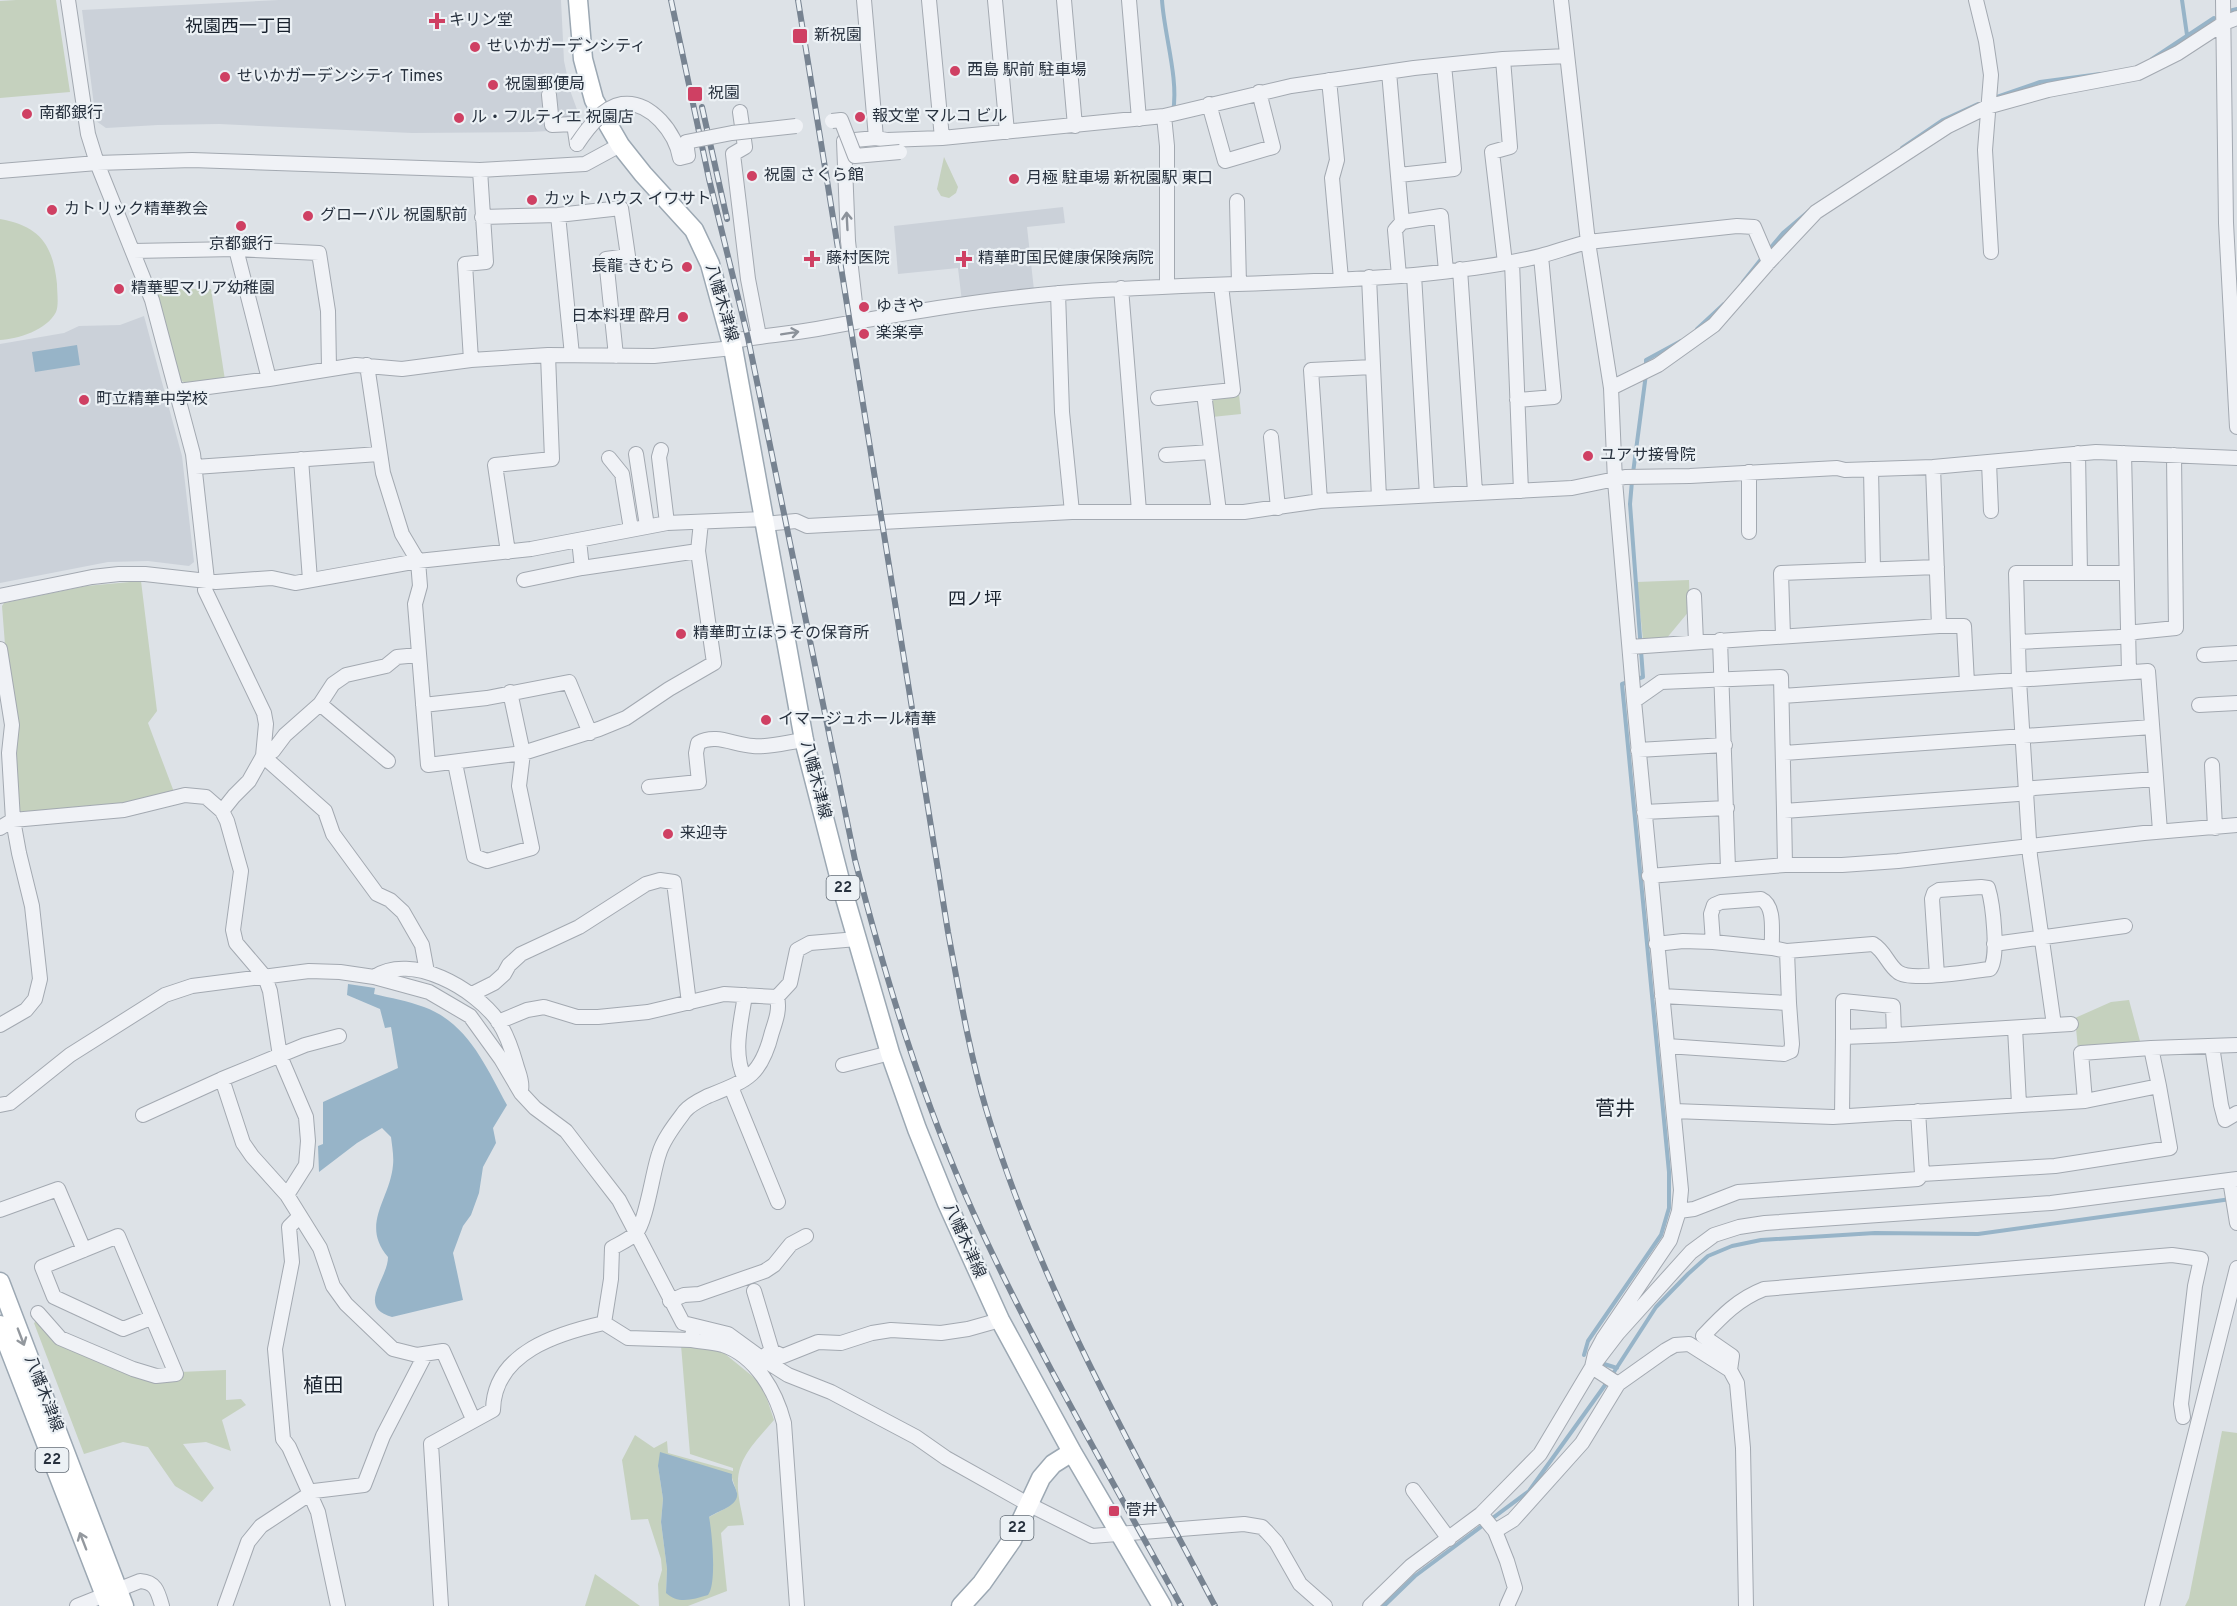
<svg xmlns="http://www.w3.org/2000/svg" width="2237" height="1606" font-family="Overpass,'Noto Sans JP',sans-serif">
<style>
.built{fill:#cbd1d9}
.green{fill:#c5d1be;fill-rule:evenodd}
.water{fill:#97b4c8}
.lines{fill:none;stroke-linecap:round;stroke-linejoin:round}
.stream{stroke:#97b4c8;stroke-width:4}
.minor-casing{stroke:#a3a9b1;stroke-width:16}
.major-casing{stroke:#9ca8b3;stroke-width:21}
.minor{stroke:#f0f2f6;stroke-width:14}
.major{stroke:#fff;stroke-width:18}
.rail-casing{stroke:#778391;stroke-width:6}
.rail{stroke:#ecf1f5;stroke-width:4;stroke-dasharray:11;stroke-linecap:butt}
.minor-bridge-casing{stroke:#a3a9b1;stroke-width:16;stroke-linecap:butt}
.minor-bridge{stroke:#f0f2f6;stroke-width:14}
.oneway{stroke:#8c929a}
.oneway2{stroke:#93989e}
.poi-dot{fill:#cf4063;stroke:#ecf1f5;stroke-width:2}
.labels{text-anchor:middle;dominant-baseline:central;stroke-width:4.5;stroke-linejoin:round;paint-order:stroke}
.shield{fill:#ecf1f5;stroke:#626b75;stroke-width:1.5}
.shield-label{font-size:15px;font-weight:bold;fill:#27313e}
.poi-label{font-size:16px;fill:#27313e;stroke:#ecf1f5;text-anchor:start}
.street-label{font-size:16px;fill:#27313e;stroke:#ecf1f5}
.neighbourhood-label{font-size:18px;fill:#19222e;stroke:#ecf1f5}
.quarter-label{font-size:20px;fill:#19222e;stroke:#ecf1f5}
</style>
<rect width="100%" height="100%" fill="#dde2e7"/>
<!-- built -->
<path class="built" d="M 279,0 L 561,0 L 564,61 L 571,93 L 584,129 L 531,132 L 412,133 L 219,124 L 158,125 L 106,128 L 96,121 L 82,10 Z
M 1063,207 L 1065,223 L 1027,227 L 1034,290 L 962,302 L 958,268 L 898,274 L 894,226 Z
M 144,316 L 182,456 L 194,562 L 189,566 L 148,561 L 108,562 L 0,583 L 0,344 L 64,333 L 79,326 L 120,325 Z"/>
<!-- green -->
<path class="green" d="M 16,0 L 56,0 L 70,92 L 0,98 L 0,1 Z
M 944,157 L 958,187 L 956,193 L 949,198 L 941,196 L 937,189 Z
M 0,219 C 40,226 53,245 57,284 C 57,292 59,305 56,312 C 47,330 18,339 0,340 Z
M 154,289 L 211,289 L 225,380 L 189,385 L 180,380 Z
M 1239,394 L 1241,414 L 1212,417 L 1210,404 L 1216,397 Z
M 1689,580 L 1690,610 L 1666,639 L 1643,640 L 1637,582 Z
M 141,581 L 157,711 L 148,723 L 174,792 L 123,804 L 18,812 L 2,606 L 4,603 L 86,586 Z
M 2129,1000 L 2141,1045 L 2078,1049 L 2075,1018 L 2111,1002 Z
M 40,1318 L 113,1364 L 180,1372 L 226,1370 L 226,1400 L 241,1399 L 246,1405 L 222,1420 L 231,1451 L 206,1442 L 183,1444 L 214,1488 L 202,1502 L 175,1486 L 148,1447 L 123,1442 L 84,1454 L 34,1323 Z
M 681,1345 L 719,1349 L 762,1384 L 774,1420 C 759,1438 738,1456 738,1482 C 737,1496 742,1511 744,1525 L 728,1526 L 721,1533 L 727,1591 L 688,1606 L 659,1606 L 658,1584 L 662,1570 L 661,1559 L 648,1519 L 631,1520 L 622,1460 L 635,1435 L 654,1448 L 667,1441 L 668,1453 L 733,1471 L 733,1468 L 690,1454 ZM 658,1466 L 732,1478 L 737,1493 L 728,1507 L 709,1517 L 666,1593 L 667,1569 L 661,1522 L 663,1499 Z
M 2222,1431 L 2237,1433 L 2237,1606 L 2185,1606 L 2189,1598 Z
M 595,1574 L 640,1606 L 585,1606 Z"/>
<!-- water -->
<path class="water" d="M 77,345 L 80,365 L 35,372 L 32,352 Z
M 348,984 L 375,988 L 374,994 C 391,998 408,1001 424,1007 C 468,1023 486,1067 507,1105 L 493,1128 L 496,1143 L 483,1167 L 479,1193 L 471,1215 L 463,1226 L 453,1253 L 463,1300 L 392,1317 C 356,1307 388,1279 388,1257 C 360,1224 390,1200 393,1165 C 394,1156 392,1146 391,1137 L 382,1128 L 357,1143 L 319,1172 L 318,1146 L 323,1144 L 323,1102 L 398,1068 L 391,1027 L 385,1028 L 380,1009 L 347,995 Z
M 660,1452 L 732,1474 C 731,1482 735,1485 737,1493 C 739,1506 717,1511 709,1517 C 712,1532 717,1584 708,1595 C 693,1599 679,1605 666,1593 L 667,1569 L 661,1522 L 663,1499 L 658,1466 Z"/>
<g class="lines">
<!-- stream -->
<path class="stream" d="M 1162,0 C 1164,34 1179,79 1173,112
M 2182,0 L 2187,35
M 2229,11 L 2237,9
M 2152,59 L 2214,18
M 1994,98 L 2040,82 L 2100,74
M 1902,148 L 1943,120 L 1978,104
M 1767,252 L 1783,233 L 1809,211
M 1743,282 L 1762,258
M 1697,329 L 1724,304
M 1646,366 L 1646,360 L 1681,341
M 1633,473 L 1646,374
M 1584,1355 L 1588,1341 L 1661,1235 L 1669,1208 L 1669,1172 L 1622,684 L 1643,677 L 1630,504 L 1632,481
M 1604,1364 L 1617,1368
M 1612,1375 L 1656,1307 L 1688,1274 L 1708,1256 L 1732,1246 L 1761,1240 L 1875,1233 L 1978,1234 L 2231,1199
M 1384,1606 L 1415,1576 L 1529,1491 L 1608,1381"/>
<defs>
<path id="minor" d="M 68,0 L 88,134 L 97,163 L 152,300 L 193,454 L 207,580 L 205,590 L 264,713 L 266,724 L 263,756 L 325,811 L 333,834 L 377,894 L 390,900 L 403,912 L 422,945 L 427,972
M 864,0 L 876,138
M 929,0 L 942,138 L 1164,116 L 1291,86 L 1414,68 L 1503,59 L 1567,56
M 995,0 L 1007,132
M 1064,0 L 1075,126
M 1129,0 L 1139,119
M 1561,0 L 1588,242 L 1611,388 L 1615,481 L 1634,701 L 1681,1190 L 1679,1211 L 1670,1240 L 1603,1339 L 1595,1354 L 1592,1367 L 1618,1384
M 1976,0 L 1986,41 L 1991,75 L 1985,150 L 1991,252
M 2223,0 L 2226,223 L 2237,427
M 1503,59 L 1510,147 L 1492,152 L 1505,263
M 1389,72 L 1402,222 L 1395,230 L 1399,276
M 1329,80 L 1337,160 L 1332,178 L 1341,279
M 549,95 L 552,125 L 574,124 L 577,144
M 1209,104 L 1225,161 L 1273,147 L 1259,92
M 740,112 L 745,147 L 733,154 L 748,279 L 759,336
M 1164,116 L 1167,146 L 1167,285
M 0,171 L 97,163 L 192,160 L 480,170 L 585,164 L 620,145
M 1399,175 L 1454,169 L 1444,65
M 1237,201 L 1239,284
M 558,215 L 572,355
M 482,217 L 558,215 L 621,208 L 628,256 L 606,259 L 616,356
M 1402,222 L 1441,216 L 1446,271
M 236,249 L 269,379
M 133,251 L 236,249 L 319,253 L 328,311 L 329,368
M 1512,262 L 1521,491
M 1460,269 L 1475,492
M 1414,275 L 1427,495
M 1369,277 L 1379,498
M 1121,288 L 1139,511
M 1058,293 L 1062,412 L 1072,512
M 857,321 L 848,241 L 844,141 L 876,138 L 887,140 L 942,138
M 732,341 C 760,336 789,334 817,329 C 898,314 978,300 1060,293 C 1178,283 1296,285 1414,275 C 1455,271 1499,266 1540,256 C 1556,252 1571,246 1588,242 L 1737,226 L 1754,227 L 1769,262
M 471,360 L 465,264 L 486,262 L 480,170
M 367,365 L 383,473 L 402,534 L 418,561 L 420,586 L 415,604 L 428,765 L 523,753 L 599,729 L 626,718 L 669,689 L 714,663 L 698,551 L 701,522
M 1611,388 L 1658,365 L 1714,325 L 1769,262 L 1816,212 L 1948,126 L 1987,107 L 2048,90 L 2138,73 L 2178,53 L 2224,23 L 2237,18
M 178,391 L 269,379 L 356,365 L 402,369 L 471,360 L 548,355 L 654,356 L 733,348
M 1158,398 L 1204,393
M 1517,400 L 1554,397 L 1541,256
M 1271,437 L 1278,508
M 661,450 L 659,457 L 667,523
M 2078,453 L 2080,573
M 2124,453 L 2129,672
M 636,454 L 647,526
M 1166,455 L 1211,452
M 609,458 L 622,474 L 631,529
M 301,459 L 310,580
M 1989,462 L 1991,511
M 195,467 L 379,454
M 1933,467 L 1939,626
M 1871,469 L 1873,569
M 1749,472 L 1749,532
M 1320,501 L 1311,370 L 1373,367
M 1219,512 L 1204,393 L 1233,390 L 1221,285
M 764,524 L 796,521 L 807,526 L 1072,512 L 1244,512 L 1320,501 L 1572,488 L 1625,477 L 1690,476 L 1837,468 L 1845,470 L 1933,467 L 2096,452 L 2237,458
M 579,540 L 582,568
M 508,552 L 495,465 L 552,459 L 548,355
M 524,580 L 582,568 L 698,551
M 0,596 L 92,577 L 119,574 L 145,574 L 216,582 L 272,578 L 295,583 L 418,561 L 531,549 L 667,523 L 763,519
M 1694,596 L 1696,642
M 1783,636 L 1781,573 L 1937,567
M 1720,640 L 1728,868
M 2018,642 L 2119,637 L 2136,632 L 2176,628 L 2174,455
M 1630,647 L 1939,626 L 1964,626 L 1967,683
M 0,649 L 12,725 L 9,753 L 13,820 L 19,853 L 32,906 L 40,979 L 35,999 L 26,1010 L 0,1025
M 2204,655 L 2237,653
M 1782,696 L 2148,671 L 2160,831
M 1634,701 L 1661,682 L 1781,677 L 1784,811
M 320,704 L 388,761
M 423,705 L 487,698 L 569,682 L 590,733
M 2199,705 L 2237,703
M 1638,750 L 1725,745
M 1784,753 L 2152,727
M 455,763 L 474,856 L 487,861 L 532,848 L 519,786 L 523,753 L 510,692
M 2212,765 L 2215,828
M 649,787 L 699,782 L 696,753 L 698,743 C 716,733 734,745 753,746 C 769,748 788,742 804,740
M 222,811 L 234,796 L 249,781 L 263,756 L 273,751 L 285,735 L 320,704 L 333,684 L 346,675 L 386,666 L 397,657 L 418,655
M 1644,812 L 1727,808
M 0,828 L 13,820 L 124,810 L 185,795 L 206,797 L 222,811 L 227,821 L 241,871 L 233,930 L 236,943 L 265,977 L 270,991 L 280,1056 L 306,1117 L 308,1141 L 306,1165 L 287,1195
M 1785,865 L 1784,811 L 2018,794 L 2034,788 L 2156,779
M 1649,876 L 1785,865 L 1842,865 L 1898,861 L 2144,833 L 2237,825
M 1656,944 L 1683,941 L 1713,942
M 1994,944 L 2125,926
M 1772,948 L 1713,942 L 1711,914 L 1714,905 L 1721,902 L 1761,899 C 1776,906 1771,933 1772,948 L 1787,951 L 1873,944 C 1885,951 1888,965 1898,972 C 1910,982 1972,971 1990,969 C 1999,958 1993,904 1988,888 L 1981,887 L 1939,890 L 1934,893 L 1932,899 L 1937,975
M 374,977 C 412,952 475,989 498,1021 C 506,1033 512,1050 516,1064 C 518,1072 523,1081 521,1090
M 472,994 L 494,983 L 504,974 L 509,965 L 521,954 L 579,927 L 646,884 L 660,880 L 674,882 L 689,1003
M 1662,996 L 1789,1003 L 1787,951
M 498,1022 L 527,1010 L 544,1007 L 577,1017 L 598,1017 L 648,1012 L 724,994 L 777,997 L 790,983 L 797,950 L 810,943 L 857,939
M 2054,1025 L 2071,1024
M 2015,1028 L 2019,1104
M 1843,1037 L 1843,1001 L 1893,1006 L 1894,1035 L 2054,1025 L 2030,856 L 2019,680 L 2016,573 L 2126,573
M 1667,1046 L 1784,1054 L 1791,1051 L 1792,1044 L 1789,1003
M 2212,1046 L 2221,1105 L 2225,1120 L 2237,1113
M 843,1065 L 890,1053
M 222,1079 L 243,1143 L 252,1156 L 287,1195 L 320,1248 L 333,1286 L 346,1304 L 393,1349 L 417,1355 L 443,1351 L 473,1419
M 745,1079 C 732,1053 741,1023 745,995
M 2159,1086 L 2151,1048 L 2237,1045
M 731,1087 L 778,1202
M 0,1105 L 10,1103 L 70,1055 L 165,995 L 192,986 L 309,971 L 340,972 L 374,977 L 429,992 L 470,1016 L 501,1059 L 521,1093 L 535,1108 L 566,1131 L 592,1165 L 619,1200 L 683,1323 L 728,1334 L 761,1358 L 788,1375 L 831,1392 L 916,1437 L 946,1458 L 1028,1504 L 1092,1536 L 1244,1524 L 1262,1527 L 1267,1532 L 1276,1542 L 1300,1584 L 1325,1606
M 1674,1111 L 1833,1117 L 2085,1101 L 2081,1053 L 2151,1048
M 143,1115 L 222,1079 L 305,1045 L 339,1036
M 1842,1116 L 1843,1037 L 1894,1035
M 1922,1174 L 2055,1166 L 2170,1148 L 2159,1086 L 2085,1101
M 2230,1180 L 2237,1223
M 0,1210 L 58,1189 L 84,1250
M 1679,1211 L 1694,1209 L 1738,1192 L 1918,1179 L 1922,1174 L 1918,1111
M 300,1216 L 289,1227 L 292,1262 L 275,1349 L 283,1439 L 289,1447 L 318,1512 L 338,1606
M 754,1291 L 772,1351
M 670,1301 L 684,1295 L 699,1294 L 765,1271 L 774,1265 L 791,1244 L 806,1236
M 38,1313 L 60,1338 L 133,1369 L 156,1376 L 176,1374 L 118,1236 L 42,1267 L 54,1297 L 123,1329 L 151,1318
M 604,1323 L 628,1338 L 691,1340 L 693,1332
M 691,1340 C 701,1342 713,1342 723,1345 C 756,1356 776,1392 784,1423 L 797,1606
M 761,1358 L 772,1351 L 783,1356 L 818,1342 L 841,1343 L 872,1333 L 891,1330 L 941,1333 L 968,1329 L 1000,1320
M 1730,1370 L 1732,1356 L 1703,1336 C 1722,1316 1738,1299 1764,1289 L 2172,1255 L 2201,1259 L 2195,1286 L 2181,1404 L 2183,1417
M 1413,1490 L 1449,1539
M 1481,1514 L 1495,1531 L 1507,1561 L 1515,1588 L 1507,1606
M 1495,1531 L 1513,1520 L 1582,1443 L 1618,1384 L 1666,1350 L 1675,1345 L 1689,1344 L 1730,1370 L 1737,1383 L 1743,1448 L 1746,1606
M 77,1606 L 140,1581 C 156,1582 158,1592 162,1606
M 225,1606 L 248,1542 L 261,1526 L 314,1491 L 364,1485 L 383,1436 L 425,1355
M 441,1606 L 431,1444 L 493,1410 C 494,1352 559,1333 604,1323 L 611,1279 L 612,1248 C 619,1244 630,1239 636,1233 C 646,1223 653,1170 659,1154 C 663,1139 676,1123 685,1111 C 691,1104 700,1100 708,1096 C 748,1080 761,1076 772,1032 C 776,1020 780,1009 777,997
M 1370,1606 L 1411,1566 L 1481,1514 L 1540,1454 L 1592,1367 L 1618,1333 L 1691,1252 L 1714,1235 L 1739,1227 L 1765,1223 L 2051,1203 L 2237,1179
M 2152,1606 L 2237,1268"/>
<path id="major" d="M 578,0 L 583,59 L 594,100 L 620,145 L 643,174 L 694,230 L 710,264 L 733,348 L 804,740 L 841,884 L 890,1053 L 917,1129 L 947,1203 L 1000,1320 L 1072,1452 L 1162,1606
M 0,1282 L 124,1606
M 0,1325 L 109,1606
M 961,1606 L 982,1583 L 1012,1540 L 1041,1478 L 1053,1464 L 1072,1452"/>
</defs>
<!-- minor casing -->
<use href="#minor" class="minor-casing"/>
<!-- major casing -->
<use href="#major" class="major-casing"/>
<!-- minor -->
<use href="#minor" class="minor"/>
<!-- major -->
<use href="#major" class="major"/>
<defs>
<path id="rail" d="M 671,0 L 709,179 L 748,338 L 855,860 C 886,980 922,1099 973,1212 C 1034,1347 1110,1476 1181,1606
M 798,0 L 948,932 C 959,991 969,1051 986,1109 C 1039,1285 1130,1444 1215,1606
M 702,107 L 727,219"/>
</defs>
<!-- rail casing -->
<use href="#rail" class="rail-casing"/>
<!-- rail -->
<use href="#rail" class="rail"/>
<defs>
<path id="minor-bridge" d="M 832,121 L 841,120 L 855,156 L 900,152
M 577,144 C 587,129 603,107 622,104 C 651,100 676,134 680,158 L 688,156 L 686,142 L 732,133 L 796,126"/>
</defs>
<!-- minor-bridge casing -->
<use href="#minor-bridge" class="minor-bridge-casing"/>
<!-- minor-bridge -->
<use href="#minor-bridge" class="minor-bridge"/>
</g>
<!-- one-way arrows -->
<defs><path id="oneway-shaft" d="M-6 0H5M1.5-3L5.5 0L1.5 3" fill="none" stroke-width="1.6" stroke-linecap="round" stroke-linejoin="round" transform="scale(1.5)"/></defs>
<g class="oneway">
<use href="#oneway-shaft" transform="translate(847 221) rotate(-93)"/>
<use href="#oneway-shaft" transform="translate(790 333) rotate(-9)"/>
</g>
<g class="oneway2">
<use href="#oneway-shaft" transform="translate(21 1337) rotate(69)"/>
<use href="#oneway-shaft" transform="translate(83 1541) rotate(-111)"/>
</g>
<!-- markers -->
<g class="poi-dot">
<path d="M434 12h6v6h6v6h-6v6h-6v-6h-6v-6h6z"/>
<rect x="792" y="28" width="16" height="16" rx="3"/>
<circle cx="475" cy="47" r="6"/>
<circle cx="955" cy="71" r="6"/>
<circle cx="225" cy="77" r="6"/>
<circle cx="493" cy="85" r="6"/>
<rect x="687" y="86" width="16" height="16" rx="3"/>
<circle cx="27" cy="114" r="6"/>
<circle cx="860" cy="117" r="6"/>
<circle cx="459" cy="118" r="6"/>
<circle cx="752" cy="176" r="6"/>
<circle cx="1014" cy="179" r="6"/>
<circle cx="532" cy="200" r="6"/>
<circle cx="52" cy="210" r="6"/>
<circle cx="308" cy="216" r="6"/>
<circle cx="241" cy="226" r="6"/>
<path d="M809 250h6v6h6v6h-6v6h-6v-6h-6v-6h6z"/>
<path d="M961 250h6v6h6v6h-6v6h-6v-6h-6v-6h6z"/>
<circle cx="687" cy="267" r="6"/>
<circle cx="119" cy="289" r="6"/>
<circle cx="864" cy="307" r="6"/>
<circle cx="683" cy="317" r="6"/>
<circle cx="864" cy="334" r="6"/>
<circle cx="84" cy="400" r="6"/>
<circle cx="1588" cy="456" r="6"/>
<circle cx="681" cy="634" r="6"/>
<circle cx="766" cy="720" r="6"/>
<circle cx="668" cy="834" r="6"/>
<rect x="1108" y="1505" width="12" height="12" rx="3"/>
</g>
<g class="labels">
<!-- shield labels -->
<g class="shield">
<rect x="826.5" y="876" width="33" height="24" rx="4.5"/>
<rect x="35.5" y="1448" width="33" height="24" rx="4.5"/>
<rect x="1000.5" y="1516" width="33" height="24" rx="4.5"/>
</g>
<g class="shield-label">
<text x="843" y="888">22</text>
<text x="52" y="1460">22</text>
<text x="1017" y="1528">22</text>
</g>
<!-- poi labels -->
<g class="poi-label">
<text x="449" y="21">キリン堂</text>
<text x="814" y="36">新祝園</text>
<text x="487" y="47">せいかガーデンシティ</text>
<text x="967" y="71">西島 駅前 駐車場</text>
<text x="237" y="77">せいかガーデンシティ Times</text>
<text x="505" y="85">祝園郵便局</text>
<text x="708" y="94">祝園</text>
<text x="39" y="114">南都銀行</text>
<text x="872" y="117">報文堂 マルコ ビル</text>
<text x="471" y="118">ル・フルティエ 祝園店</text>
<text x="764" y="176">祝園 さくら館</text>
<text x="1026" y="179">月極 駐車場 新祝園駅 東口</text>
<text x="544" y="200">カット ハウス イワサト</text>
<text x="64" y="210">カトリック精華教会</text>
<text x="320" y="216">グローバル 祝園駅前</text>
<text x="241" y="245" text-anchor="middle">京都銀行</text>
<text x="826" y="259">藤村医院</text>
<text x="978" y="259">精華町国民健康保険病院</text>
<text x="675" y="267" text-anchor="end">長龍 きむら</text>
<text x="131" y="289">精華聖マリア幼稚園</text>
<text x="876" y="307">ゆきや</text>
<text x="671" y="317" text-anchor="end">日本料理 酔月</text>
<text x="876" y="334">楽楽亭</text>
<text x="96" y="400">町立精華中学校</text>
<text x="1600" y="456">ユアサ接骨院</text>
<text x="693" y="634">精華町立ほうその保育所</text>
<text x="778" y="720">イマージュホール精華</text>
<text x="680" y="834">来迎寺</text>
<text x="1126" y="1511">菅井</text>
</g>
<!-- street labels -->
<g class="street-label">
<text transform="translate(721 303) rotate(74)">八幡木津線</text>
<text transform="translate(815 780) rotate(76)">八幡木津線</text>
<text transform="translate(964 1241) rotate(66)">八幡木津線</text>
<text transform="translate(43 1394) rotate(69)">八幡木津線</text>
</g>
<!-- neighbourhood labels -->
<g class="neighbourhood-label">
<text x="239" y="27">祝園西一丁目</text>
<text x="975" y="600">四ノ坪</text>
</g>
<!-- quarter labels -->
<g class="quarter-label">
<text x="1615" y="1110">菅井</text>
<text x="323" y="1387">植田</text>
</g>
</g>
</svg>
